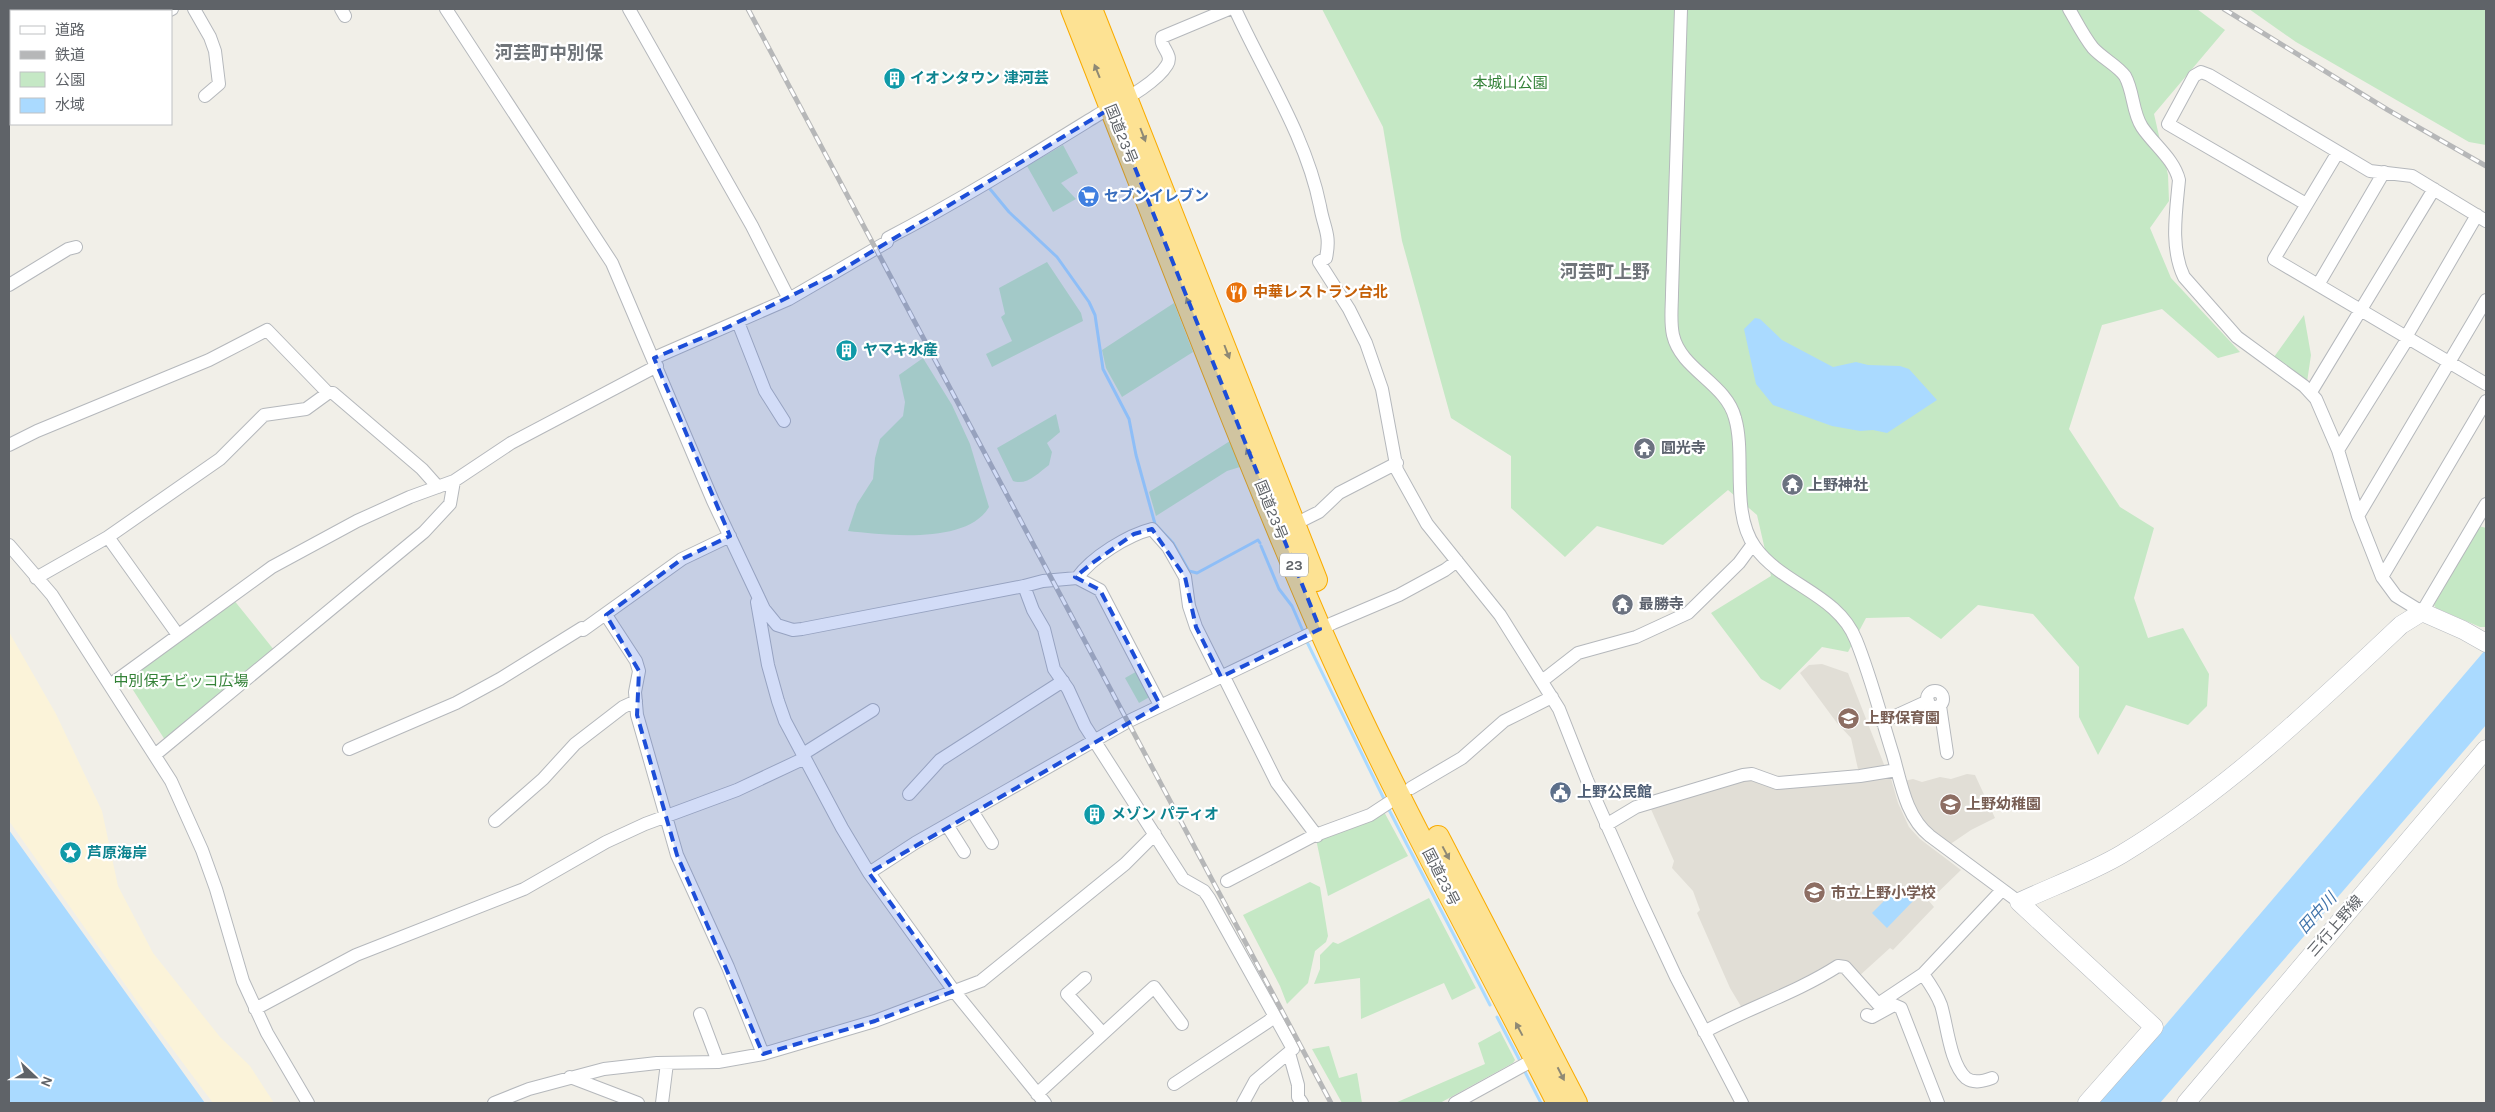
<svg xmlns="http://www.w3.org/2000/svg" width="2495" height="1112" font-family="Karla,'Noto Sans JP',sans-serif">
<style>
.education{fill:#e1ded6}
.green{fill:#c5e8c5}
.sand{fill:#fbf3d9}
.water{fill:#aadaff}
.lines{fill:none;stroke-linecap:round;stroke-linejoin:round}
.stream{stroke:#aadaff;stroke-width:3}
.street-casing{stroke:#b5b8bc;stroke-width:14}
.secondary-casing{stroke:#b6babf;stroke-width:19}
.highway-casing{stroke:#f9ab00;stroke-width:24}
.street{stroke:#fff;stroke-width:12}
.secondary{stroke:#fff;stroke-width:18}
.highway{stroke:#fde293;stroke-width:22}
.rail-casing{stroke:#b6b7b8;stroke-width:5}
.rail{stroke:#fff;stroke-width:3;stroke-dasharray:9;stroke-linecap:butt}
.oneway{fill:#8e8975}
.marked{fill:#1d4ed8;fill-opacity:0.2;stroke:#1d4ed8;stroke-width:4;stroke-dasharray:10 6;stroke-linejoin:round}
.labels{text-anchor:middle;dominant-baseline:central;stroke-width:4.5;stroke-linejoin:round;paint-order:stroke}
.shield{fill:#fff;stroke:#8f9295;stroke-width:1}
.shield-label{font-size:14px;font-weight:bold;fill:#5f6368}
.culture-label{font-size:15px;font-weight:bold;fill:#0d838f;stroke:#fff;text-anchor:start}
.park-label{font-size:15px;fill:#348238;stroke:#fff}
.street-label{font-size:15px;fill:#5f6368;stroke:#fff}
.shop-label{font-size:15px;font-weight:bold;fill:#366cbe;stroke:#fff;text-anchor:start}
.food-label{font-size:15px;font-weight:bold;fill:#c56008;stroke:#fff;text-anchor:start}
.worship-label{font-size:15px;font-weight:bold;fill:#5b616d;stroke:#fff;text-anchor:start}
.education-label{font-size:15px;font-weight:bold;fill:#785e54;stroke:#fff;text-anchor:start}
.service-label{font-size:15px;font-weight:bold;fill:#4e5e75;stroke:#fff;text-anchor:start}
.water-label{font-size:16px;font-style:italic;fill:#4174aa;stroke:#fff}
.quarter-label{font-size:18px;font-weight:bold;fill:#70757a;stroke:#fff}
</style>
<rect width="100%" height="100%" fill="#f1efe8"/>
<!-- education -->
<path class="education" d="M 1822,664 L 1848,673 L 1885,767 L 1858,769 L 1851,738 L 1837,723 L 1800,673 L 1809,665 Z
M 1967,774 L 1975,775 L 1995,818 L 1971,830 L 1949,845 L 1925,826 L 1915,811 L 1904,781 L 1913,779 L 1922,782 L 1940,777 L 1951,779 Z
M 1890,775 L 1898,803 L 1909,827 L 1920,839 L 1961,870 L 1929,901 L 1934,907 L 1893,950 L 1890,948 L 1858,977 L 1846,964 L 1742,1008 L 1730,988 L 1697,913 L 1700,910 L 1693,891 L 1672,868 L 1674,861 L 1650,807 L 1743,778 Z"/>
<!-- green -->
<path class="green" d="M 1322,9 L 2197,9 L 2225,30 L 2154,114 L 2168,175 L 2169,201 L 2150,228 L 2171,278 L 2240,352 L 2218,358 L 2162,309 L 2102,325 L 2069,429 L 2120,507 L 2154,528 L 2134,598 L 2148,638 L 2183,628 L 2209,674 L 2207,706 L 2188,725 L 2126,705 L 2098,755 L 2079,717 L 2079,667 L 2033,614 L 1978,605 L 1941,639 L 1909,617 L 1866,618 L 1848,652 L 1822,647 L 1780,690 L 1761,679 L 1711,613 L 1771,576 L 1757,515 L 1728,490 L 1663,545 L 1597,526 L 1565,557 L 1511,508 L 1511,456 L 1451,418 L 1402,241 L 1383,127 Z
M 2249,9 L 2486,9 L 2486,145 L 2469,142 L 2296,42 Z
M 1063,145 L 1078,173 L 1061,183 L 1076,199 L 1053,212 L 1027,166 Z
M 1047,262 L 1081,313 L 1083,321 L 992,367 L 986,354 L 1012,341 L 1001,317 L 1005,314 L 999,288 Z
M 1174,303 L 1193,352 L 1122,397 L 1106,368 L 1102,350 Z
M 2304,315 L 2311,355 L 2307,382 L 2274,357 Z
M 923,358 L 952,405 L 970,444 L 989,507 C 967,545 885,535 848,531 L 857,504 L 873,479 L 875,458 L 880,439 L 903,416 L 905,402 L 899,375 Z
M 1056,414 L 1060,432 L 1047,443 L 1052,452 L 1049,465 C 1038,473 1027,486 1013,481 L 997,448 Z
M 1230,441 L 1240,467 L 1227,471 L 1156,516 L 1149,492 Z
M 2479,526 L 2486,528 L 2486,627 L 2480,627 L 2436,608 L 2434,605 Z
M 233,599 L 274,650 L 165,740 L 126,679 Z
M 1139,670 L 1153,695 L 1139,703 L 1125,678 Z
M 1382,808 L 1408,856 L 1328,896 L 1316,839 Z
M 1310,882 L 1320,887 L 1328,936 L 1326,942 L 1315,951 L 1308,983 L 1287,1004 L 1280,986 L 1243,915 Z
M 1429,898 L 1476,988 L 1452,1000 L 1444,983 L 1361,1019 L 1360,978 L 1314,984 L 1320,969 L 1320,955 L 1333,942 L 1338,944 Z
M 1500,1031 L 1515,1060 L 1513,1063 L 1440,1103 L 1395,1103 L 1485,1064 L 1478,1043 Z
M 1329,1046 L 1339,1078 L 1357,1073 L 1362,1103 L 1342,1103 L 1312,1049 Z"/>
<!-- sand -->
<path class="sand" d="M 9,632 L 56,714 L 102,811 L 118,886 L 153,953 L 220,1037 L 250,1066 L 274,1103 L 213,1103 L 141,1007 L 9,821 Z"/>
<!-- water -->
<path class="water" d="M 1755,318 L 1760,319 L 1782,340 L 1833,367 L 1856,362 L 1868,365 L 1900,366 L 1909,369 L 1937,400 L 1887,433 L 1873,430 L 1860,431 L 1832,426 L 1773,405 L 1756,384 L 1744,329 Z
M 2486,649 L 2486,725 L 2475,738 L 2160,1103 L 2099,1103 Z
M 9,830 L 205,1103 L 9,1103 Z
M 1899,886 L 1914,900 L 1887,928 L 1872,913 Z"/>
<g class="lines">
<!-- stream -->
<path class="stream" d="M 990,189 L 1009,212 L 1057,257 L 1089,302 L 1095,315 L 1103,369 L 1129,419 L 1136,455 L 1155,524 L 1173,543 L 1189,571 L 1197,573 L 1258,540 L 1260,543
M 1261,546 L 1279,589 L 1292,606 L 1303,631
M 1307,642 L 1385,801
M 1387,806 L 1490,1005
M 1497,1017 L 1519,1059
M 1524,1070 L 1541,1103"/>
<defs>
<path id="street" d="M 120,9 L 122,11
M 194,9 L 210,37 L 215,51 L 219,84 L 205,96
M 341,9 L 345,16
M 446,9 L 612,263 L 713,501 L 764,609 L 777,625 L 793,630 L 802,629 L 1024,586 L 1033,610 L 1044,629 L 1054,669 L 1068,689 L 1085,726 L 1183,879 L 1204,891 L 1209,898 L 1293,1049 L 1255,1081 L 1243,1103
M 629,9 L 752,226 L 789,299
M 1235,9 C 1264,73 1306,136 1320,206 C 1324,229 1331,234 1326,258 L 1319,262 L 1349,309 L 1366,343 L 1382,389 L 1397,470 L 1427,524 L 1500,615 L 1559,709 L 1587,780 L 1641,902 L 1676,977 L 1742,1103
M 1681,9 L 1672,293 C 1672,306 1670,322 1673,335 C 1681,370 1726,383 1735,418 C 1746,455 1730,512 1755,547 C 1782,585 1838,594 1856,640 C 1871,677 1881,717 1893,755 C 1901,783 1906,817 1930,836 L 2019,902
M 2069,9 C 2076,21 2084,37 2093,48 C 2102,58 2118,66 2125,76 C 2134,92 2132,112 2142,127 C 2154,145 2174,159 2179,180 C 2176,212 2170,248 2184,277 L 2237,337 L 2304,386 L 2316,399 L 2338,450 L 2358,516 L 2382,577 L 2396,596 L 2422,612 L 2486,504
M 168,11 L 172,9
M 9,76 L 11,74
M 2338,152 L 2274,259 L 2486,384
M 2306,204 L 2168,124 L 2194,76 L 2201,72 L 2209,75 L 2370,171 L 2412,176 L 2486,221
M 9,285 L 68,249 L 76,247
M 2318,285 L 2384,172
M 738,322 L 765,391 L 784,421
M 2406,337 L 2477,215
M 654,358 L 789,299 L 887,242 L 888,238 C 959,201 1028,158 1096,116 C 1116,104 1155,85 1167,65 C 1174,54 1159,47 1162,37 L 1229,9
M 2311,392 L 2434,189
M 9,445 L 37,431 L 209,360 L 267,330 L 328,393
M 2338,450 L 2408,338
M 2358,516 L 2486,300
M 1295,524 L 1319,512 L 1339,493 L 1397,463
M 108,537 L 178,635
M 9,545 L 52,595 L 171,781 L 202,850 L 216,889 L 243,981 L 267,1033 L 308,1103
M 2382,577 L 2486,401
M 36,578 L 108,537 L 220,459 L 264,415 L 306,409 L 328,393 L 333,393 L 422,469 L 438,487
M 1077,578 C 1092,557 1128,535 1152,529 L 1168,547 L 1185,577 L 1189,606 L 1196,627 L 1221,677
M 1024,586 L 1043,581 L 1077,578 L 1100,590 L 1160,705
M 757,602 L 768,665 L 778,701 L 785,721 L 842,828 L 869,873 L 954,991 L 1045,1103
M 606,615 L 636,661 L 639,671 L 635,692 L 637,715 L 677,855 L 728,967 L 763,1054
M 583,630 L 682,559 L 730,536
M 1223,675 L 1277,783 L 1317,836
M 1542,681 L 1578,653 L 1636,637 L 1688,613 L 1739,563 L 1753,544
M 110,685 L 272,567 L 357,521 L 410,497 L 454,481 L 511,443 L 657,366
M1927 699a8 8 0 1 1 16 0a8 8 0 1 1-16 0Z
M 1940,706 L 1947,753
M 1882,722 L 1928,701
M 349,749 L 456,703 L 500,679 L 582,628
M 156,754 L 424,532 L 450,504 L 454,481
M 803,754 L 873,710
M 1411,788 L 1462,758 L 1504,721 L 1552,697
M 909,794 L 940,760 L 1063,681
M 972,811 L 992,843
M 495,821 L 543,779 L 575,744 L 623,707 L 636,701
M 947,825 L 964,852
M 1606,825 L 1636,807 L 1743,775 L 1752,774 L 1777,783 L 1860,776 L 1897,770
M 869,873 L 915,843 L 1127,722 L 1333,623 L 1399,595 L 1445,570 L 1457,561
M 1227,881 L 1313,836 L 1370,815 L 1399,796
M 1923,974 C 1930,984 1937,994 1941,1005 C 1947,1024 1950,1064 1966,1078 C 1974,1084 1984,1081 1992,1078
M 1085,978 L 1067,994 L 1098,1028 L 1101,1035
M 255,1009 L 356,955 L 524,889 L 606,842 L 645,824 L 737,790 L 805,758
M 700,1014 L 718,1062
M 1867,1015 L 1872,1017 L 1894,1005 L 1901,1008 L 1938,1103
M 1704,1032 C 1748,1008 1796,993 1838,966 L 1845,967 L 1878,1004 L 1923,974 L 2002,890
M 1289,1053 L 1298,1085 L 1298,1097 L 1302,1103
M 570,1077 L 638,1103
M 1174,1084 L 1269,1021 L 1274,1015
M 1037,1094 L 1154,987 L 1182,1024
M 494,1103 L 529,1089 L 604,1069 L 657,1063 L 718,1062 L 763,1054 L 875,1021 L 981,981 L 1125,864 L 1155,834
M 662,1103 L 667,1063
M 1455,1103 L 1535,1059"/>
<path id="secondary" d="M 2087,1103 L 2154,1027 L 2019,902 C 2051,887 2092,872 2122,854 C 2226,791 2313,708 2401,625 L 2422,612 L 2463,630 L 2486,643
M 2186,1103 L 2486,749"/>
<path id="highway" d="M 1072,9 C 1154,216 1232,425 1320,629 C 1391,791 1478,946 1558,1103
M 1091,9 L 1316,580
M 1438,837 L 1576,1103"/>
</defs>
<!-- street casing -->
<use href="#street" class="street-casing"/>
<!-- secondary casing -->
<use href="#secondary" class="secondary-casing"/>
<!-- highway casing -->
<use href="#highway" class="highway-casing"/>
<!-- street -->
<use href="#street" class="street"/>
<!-- secondary -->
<use href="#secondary" class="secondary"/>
<!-- highway -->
<use href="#highway" class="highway"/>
<defs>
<path id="rail" d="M 748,9 L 1331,1103
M 2224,9 L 2388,110 L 2486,166"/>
</defs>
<!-- rail casing -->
<use href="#rail" class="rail-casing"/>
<!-- rail -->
<use href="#rail" class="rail"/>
</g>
<!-- one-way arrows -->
<defs><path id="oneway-solid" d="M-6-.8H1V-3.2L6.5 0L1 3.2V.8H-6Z" transform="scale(1.25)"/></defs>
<g class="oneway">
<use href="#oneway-solid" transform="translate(1097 71) rotate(-112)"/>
<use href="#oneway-solid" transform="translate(1143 135) rotate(69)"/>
<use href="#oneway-solid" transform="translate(1189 304) rotate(-112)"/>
<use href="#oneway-solid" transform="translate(1227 352) rotate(69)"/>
<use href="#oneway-solid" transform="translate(1249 455) rotate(-112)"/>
<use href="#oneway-solid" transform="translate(1446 853) rotate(62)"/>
<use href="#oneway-solid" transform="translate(1519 1029) rotate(-118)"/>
<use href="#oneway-solid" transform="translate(1561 1074) rotate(63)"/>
</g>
<!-- marked area -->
<path class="marked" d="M 1111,108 L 1320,629 L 1221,677 L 1196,627 L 1185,577 L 1152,529 L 1134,534 L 1091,564 L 1075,577 L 1100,590 L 1160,705 L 869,873 L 954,991 L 875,1021 L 763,1054 L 677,855 L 637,715 L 639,671 L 606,615 L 682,559 L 730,536 L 654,358 L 726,328 L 833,275 Z"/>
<!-- icons -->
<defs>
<symbol id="building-disc" viewBox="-11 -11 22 22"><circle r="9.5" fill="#0f9aa8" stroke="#fff"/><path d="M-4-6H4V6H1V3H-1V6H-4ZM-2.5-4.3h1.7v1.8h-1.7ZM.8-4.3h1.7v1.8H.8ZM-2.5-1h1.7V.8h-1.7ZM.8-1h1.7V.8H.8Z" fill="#fff"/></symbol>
<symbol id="supermarket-disc" viewBox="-11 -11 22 22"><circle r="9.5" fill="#3f7fe0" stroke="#fff"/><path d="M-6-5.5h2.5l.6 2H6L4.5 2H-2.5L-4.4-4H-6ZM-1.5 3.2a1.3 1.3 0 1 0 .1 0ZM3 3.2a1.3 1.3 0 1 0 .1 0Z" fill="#fff"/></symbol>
<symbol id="restaurant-disc" viewBox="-11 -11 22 22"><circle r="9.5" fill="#e8710a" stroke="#fff"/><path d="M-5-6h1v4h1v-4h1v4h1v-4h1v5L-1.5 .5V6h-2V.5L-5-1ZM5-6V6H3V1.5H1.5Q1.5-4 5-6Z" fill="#fff"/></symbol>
<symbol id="temple-disc" viewBox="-11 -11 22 22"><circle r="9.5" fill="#6b7280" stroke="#fff"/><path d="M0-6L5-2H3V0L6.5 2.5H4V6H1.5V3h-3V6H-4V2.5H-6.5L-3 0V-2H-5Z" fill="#fff"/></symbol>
<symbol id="school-disc" viewBox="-11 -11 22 22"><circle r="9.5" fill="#8d6e63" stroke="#fff"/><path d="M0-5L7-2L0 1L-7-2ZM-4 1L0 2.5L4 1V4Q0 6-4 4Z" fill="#fff"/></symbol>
<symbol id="civic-disc" viewBox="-11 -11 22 22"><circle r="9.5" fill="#5c6f8a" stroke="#fff"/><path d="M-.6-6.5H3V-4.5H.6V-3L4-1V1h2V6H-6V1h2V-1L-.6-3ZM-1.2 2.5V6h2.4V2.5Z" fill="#fff"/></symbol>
<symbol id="sight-disc" viewBox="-11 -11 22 22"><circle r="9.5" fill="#0f9aa8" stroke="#fff"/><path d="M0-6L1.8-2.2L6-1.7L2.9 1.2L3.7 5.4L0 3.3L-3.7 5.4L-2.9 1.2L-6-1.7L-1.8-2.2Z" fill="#fff"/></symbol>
</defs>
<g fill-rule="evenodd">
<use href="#building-disc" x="882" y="66" width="25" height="25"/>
<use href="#supermarket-disc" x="1076" y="184" width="25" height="25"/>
<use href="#restaurant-disc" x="1224" y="280" width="25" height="25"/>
<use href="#building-disc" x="834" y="338" width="25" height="25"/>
<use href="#temple-disc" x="1632" y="436" width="25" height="25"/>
<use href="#temple-disc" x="1780" y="472" width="25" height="25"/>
<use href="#temple-disc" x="1610" y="592" width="25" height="25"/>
<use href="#school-disc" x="1836" y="706" width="25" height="25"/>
<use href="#civic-disc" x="1548" y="780" width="25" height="25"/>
<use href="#school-disc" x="1938" y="792" width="25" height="25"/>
<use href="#building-disc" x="1082" y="802" width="25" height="25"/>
<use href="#sight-disc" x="58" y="840" width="25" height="25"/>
<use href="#school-disc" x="1802" y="880" width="25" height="25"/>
</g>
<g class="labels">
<!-- shield labels -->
<rect class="shield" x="1280" y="553.5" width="28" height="23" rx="4"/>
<g class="shield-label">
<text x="1294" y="565">23</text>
</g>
<!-- culture labels -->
<g class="culture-label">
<text x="910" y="78">イオンタウン 津河芸</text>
<text x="863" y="350">ヤマキ水産</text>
<text x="1111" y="814">メゾン パティオ</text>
<text x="87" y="853">芦原海岸</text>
</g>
<!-- park labels -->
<g class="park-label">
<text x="1510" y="83">本城山公園</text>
<text x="181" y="681">中別保チビッコ広場</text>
</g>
<!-- street labels -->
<g class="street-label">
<text transform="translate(1121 134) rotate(68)">国道23号</text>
<text transform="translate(1271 510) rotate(68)">国道23号</text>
<text transform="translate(1441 877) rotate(63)">国道23号</text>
<text transform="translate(2335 926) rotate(-49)">三行上野線</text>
</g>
<!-- shop labels -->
<g class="shop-label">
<text x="1104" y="196">セブンイレブン</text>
</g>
<!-- food labels -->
<g class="food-label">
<text x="1253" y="292">中華レストラン台北</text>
</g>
<!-- worship labels -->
<g class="worship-label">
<text x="1661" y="448">圓光寺</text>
<text x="1808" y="485">上野神社</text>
<text x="1639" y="604">最勝寺</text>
</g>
<!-- education labels -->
<g class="education-label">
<text x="1865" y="718">上野保育園</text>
<text x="1966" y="804">上野幼稚園</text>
<text x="1831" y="893">市立上野小学校</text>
</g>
<!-- service labels -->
<g class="service-label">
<text x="1577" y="792">上野公民館</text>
</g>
<!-- water labels -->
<g class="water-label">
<text transform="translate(2317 913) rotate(-48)">田中川</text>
</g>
<!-- quarter labels -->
<g class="quarter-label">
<text x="549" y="53">河芸町中別保</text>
<text x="1605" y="272">河芸町上野</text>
</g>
</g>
<!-- border -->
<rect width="2495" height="1112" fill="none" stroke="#5f6368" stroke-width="20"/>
<!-- legend -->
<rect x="10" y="10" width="162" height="115" fill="#ffffff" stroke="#bfc1c3"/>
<rect x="20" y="26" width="25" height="8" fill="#ffffff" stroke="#bfc1c3"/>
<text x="55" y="35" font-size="15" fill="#5f6368">道路</text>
<rect x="20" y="51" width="25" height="8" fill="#b6b7b8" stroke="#bfc1c3"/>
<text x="55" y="60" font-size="15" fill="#5f6368">鉄道</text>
<rect x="20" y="72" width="25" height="15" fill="#c5e8c5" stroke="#bfc1c3"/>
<text x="55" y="85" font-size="15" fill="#5f6368">公園</text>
<rect x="20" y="98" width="25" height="15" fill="#aadaff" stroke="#bfc1c3"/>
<text x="55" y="110" font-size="15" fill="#5f6368">水域</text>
<!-- north arrow -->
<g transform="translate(35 1077) rotate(112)" stroke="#ffffff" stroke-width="4" paint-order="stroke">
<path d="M0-4L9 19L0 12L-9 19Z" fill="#5f6368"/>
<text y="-8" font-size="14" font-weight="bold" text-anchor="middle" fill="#5f6368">N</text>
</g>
</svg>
